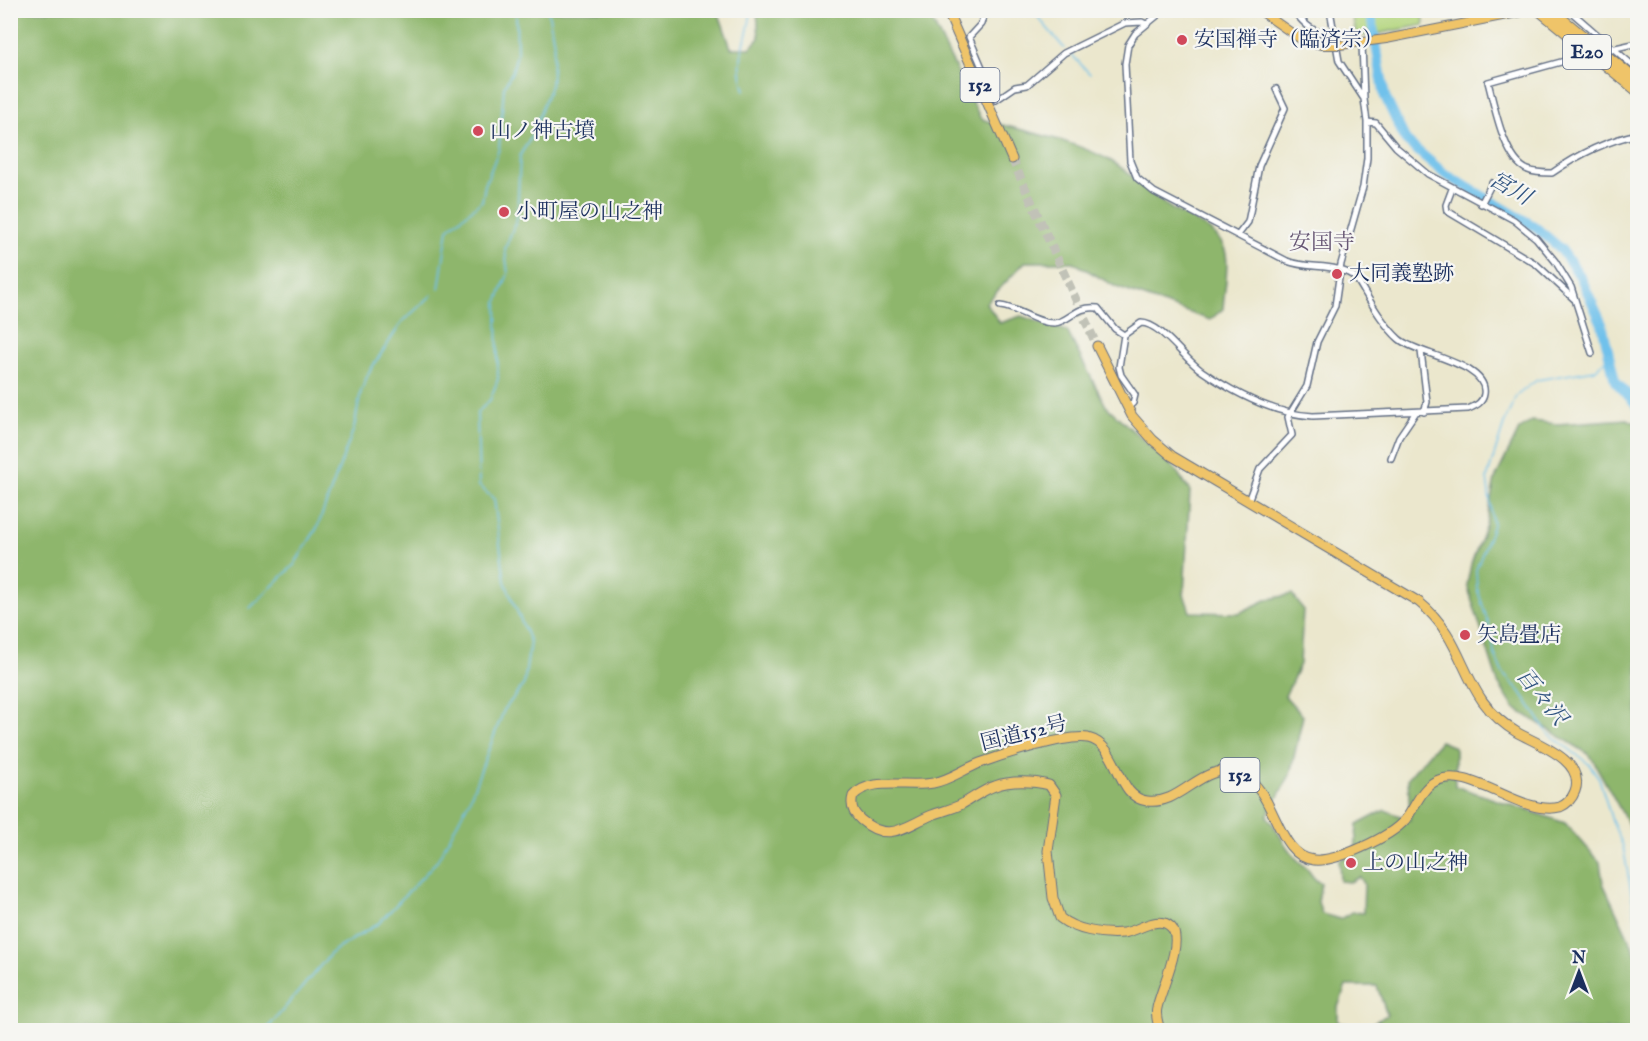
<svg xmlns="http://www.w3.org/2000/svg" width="1648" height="1041" font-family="'IM FELL English','Noto Serif JP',serif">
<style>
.green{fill:#b3d57d;stroke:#67826e;stroke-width:1.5}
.forest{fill:#8eb66c;stroke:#547265;stroke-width:1.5}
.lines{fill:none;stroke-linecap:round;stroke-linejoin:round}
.stream{stroke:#6fc1eb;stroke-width:1.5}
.river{stroke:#6fc1eb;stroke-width:10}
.highway-tunnel{stroke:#c1c2b7;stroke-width:9;stroke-dasharray:9 4.5;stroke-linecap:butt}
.street-casing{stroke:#646f85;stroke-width:8}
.primary-casing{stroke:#646f85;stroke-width:10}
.highway-casing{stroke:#646f85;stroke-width:11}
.street{stroke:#fff;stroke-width:5}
.primary{stroke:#efc469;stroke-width:8}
.highway{stroke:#efc469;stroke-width:9}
.primary-bridge-casing{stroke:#646f85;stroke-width:10;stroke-linecap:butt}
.highway-bridge-casing{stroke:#646f85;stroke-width:11;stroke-linecap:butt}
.primary-bridge{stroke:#efc469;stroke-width:8}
.highway-bridge{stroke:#efc469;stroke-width:9}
.poi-dot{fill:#d1495b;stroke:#f6f6f2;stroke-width:2}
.labels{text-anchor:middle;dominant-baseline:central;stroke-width:4.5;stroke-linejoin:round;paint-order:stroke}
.shield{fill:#f6f6f2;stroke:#5d6b8a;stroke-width:1.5}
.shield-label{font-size:20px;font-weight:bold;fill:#1b2f5e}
.poi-label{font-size:21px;fill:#1b2f5e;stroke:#f6f6f2;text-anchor:start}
.street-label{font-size:21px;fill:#1b2f5e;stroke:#f6f6f2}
.water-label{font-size:22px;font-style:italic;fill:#305481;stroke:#f6f6f2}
.neighbourhood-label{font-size:22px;fill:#685875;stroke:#f6f6f2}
</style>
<rect width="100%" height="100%" fill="#f6f6f2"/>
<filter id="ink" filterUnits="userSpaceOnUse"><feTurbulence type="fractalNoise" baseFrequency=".0167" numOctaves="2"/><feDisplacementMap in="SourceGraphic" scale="12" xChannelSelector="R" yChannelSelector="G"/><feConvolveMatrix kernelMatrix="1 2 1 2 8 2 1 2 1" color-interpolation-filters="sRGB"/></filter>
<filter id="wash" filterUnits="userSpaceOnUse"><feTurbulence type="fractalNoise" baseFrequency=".008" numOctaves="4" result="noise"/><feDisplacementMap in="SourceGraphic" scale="24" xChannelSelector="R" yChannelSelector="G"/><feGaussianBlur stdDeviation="1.35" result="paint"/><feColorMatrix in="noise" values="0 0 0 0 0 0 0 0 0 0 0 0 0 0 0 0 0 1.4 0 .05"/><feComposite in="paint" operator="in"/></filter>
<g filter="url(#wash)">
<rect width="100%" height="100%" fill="#ebe7cd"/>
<!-- green -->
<path class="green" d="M 1351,11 L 1423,11 L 1424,25 L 1366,36 L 1356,33 Z"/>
<!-- forest -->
<path class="forest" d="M 10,11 L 718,11 L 731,48 L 750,48 L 759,38 L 757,11 L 927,11 L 981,119 C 1025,132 1071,139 1111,161 C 1134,174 1149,195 1172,209 C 1191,221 1221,229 1226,254 C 1229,270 1224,292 1223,309 L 1210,320 L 1116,287 L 1073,262 L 1025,262 L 986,303 L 1000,323 L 1021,316 L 1067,331 L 1106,406 L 1175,469 L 1190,491 L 1184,594 L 1190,612 L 1239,613 L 1266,600 L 1292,594 L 1303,609 L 1300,664 L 1285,696 L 1303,716 L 1290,775 L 1267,816 C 1282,836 1285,850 1304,866 C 1312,872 1311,879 1321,883 L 1318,902 L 1322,914 L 1340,919 L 1352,912 L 1363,913 L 1364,884 L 1360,877 L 1350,882 L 1340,881 L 1339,860 L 1355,854 L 1357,825 L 1385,810 L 1410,820 L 1408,778 L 1440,741 L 1455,747 L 1455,786 L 1565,823 L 1600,862 L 1603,883 L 1637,956 L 1637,1030 L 1366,1030 L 1366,1027 L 1387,1015 L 1377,986 L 1346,986 L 1338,1007 L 1338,1023 L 1364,1027 L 1365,1030 L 11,1030 Z
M 1627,419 L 1638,424 L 1637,851 L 1632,831 L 1590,755 L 1514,708 L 1498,683 L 1467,585 L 1471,564 L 1486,524 L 1495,479 L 1519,430 L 1532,421 L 1557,424 Z"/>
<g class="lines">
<!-- stream -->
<path class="stream" d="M 1032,10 L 1064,48
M 1071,54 L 1090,74
M 745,90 C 733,55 749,43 751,10
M 439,289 L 448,229 L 482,201 L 485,185 L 499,149 L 504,87 L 512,72 L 517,54 L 516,10
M 1609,356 L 1595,370 L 1537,380 L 1516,396 L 1504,424 L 1487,478 L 1493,525 L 1476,570 L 1477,588 L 1492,635 L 1494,653 L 1503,674 L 1520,691 L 1548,733 L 1589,764 L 1599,778 L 1612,821 L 1623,846 L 1638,930
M 250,608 L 294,565 L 317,528 L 354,428 L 361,391 L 369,372 L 402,322 L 432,295
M 266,1030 L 332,952 L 379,923 L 437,861 L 468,803 L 504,710 L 524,684 L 530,642 L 505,582 L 494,499 L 479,486 L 477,413 L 490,400 L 498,379 L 497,302 L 508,274 L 505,249 L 517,218 L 520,155 L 530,139 L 551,85 L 554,44 L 548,10"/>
<!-- river -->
<path class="river" d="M 1370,10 L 1385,97 L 1406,141 L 1445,174 L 1534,226 L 1560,248 L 1580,276 L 1602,324 L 1615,381 L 1638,406"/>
</g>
</g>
<g filter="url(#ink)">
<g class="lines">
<!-- highway-tunnel -->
<path class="highway-tunnel" d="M 1012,159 L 1097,346"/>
<defs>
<path id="street" d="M 985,10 L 981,24 L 969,37 L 996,100 L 1015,87 L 1027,85 L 1064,53 L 1125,23 L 1142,22 L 1146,24
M 1293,10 C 1304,24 1315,36 1333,33
M 1330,10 L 1339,61 L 1364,99
M 1569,10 L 1638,70
M 1362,43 L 1364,99 L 1367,122 L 1376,123 L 1396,147 L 1428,174 L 1514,220 L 1536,238 L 1555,261 L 1571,287 L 1592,353
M 1602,51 L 1638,43
M 1590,54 L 1488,82 C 1494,104 1504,161 1528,170 C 1535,173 1544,173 1552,173 C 1579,154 1605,141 1638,134
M 1452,189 L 1446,205 L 1447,211 L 1536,264 L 1574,299
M 1481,204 L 1492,183
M 1238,235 L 1248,222 L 1259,166 L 1285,108 L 1276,89
M 1000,306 C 1019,308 1035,323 1054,323 C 1070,322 1075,305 1098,308 L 1115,329 L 1124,335
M 1421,351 L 1427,402 L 1424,412
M 1127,408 L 1133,403 L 1135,395 L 1121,375 L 1119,367 L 1124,335 L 1141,323 C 1161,323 1185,360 1202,371 C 1234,393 1274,414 1313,416 L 1468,409 C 1475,406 1483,403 1484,394 C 1489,363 1417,355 1399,339 C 1382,324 1368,297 1356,278 C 1337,262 1309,270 1287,261 L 1154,192 L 1137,178 L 1130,161 L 1125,64 L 1128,45 L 1135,34 L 1164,10
M 1391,458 L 1399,437 L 1416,412
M 1248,501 L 1260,469 L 1292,435 L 1288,417 L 1307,386 L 1317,342 L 1335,306 L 1341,264 L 1363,187 L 1367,158 L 1367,122"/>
<path id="primary" d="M 1259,10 L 1302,40
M 1340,45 L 1386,39 L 1533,10"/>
<path id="highway" d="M 947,10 L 1012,159
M 1097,346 L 1132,416 L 1153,440 L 1172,456 L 1419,602 C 1471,644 1458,698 1518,733 C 1538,744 1586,761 1575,791 C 1572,799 1567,804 1560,807 C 1521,817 1470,764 1436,781 C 1421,788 1415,808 1405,820 C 1390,837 1337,862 1314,860 C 1275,856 1277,789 1240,774 C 1202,759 1183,806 1147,801 C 1115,797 1121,746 1088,738 C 1067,734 1002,755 980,763 C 964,769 950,780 933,783 C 908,788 871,776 853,796 C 850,806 853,813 861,820 C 889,844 905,826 932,815 C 942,811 953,809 962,804 C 973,798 983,790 995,786 C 1010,780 1034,781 1049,785 L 1056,795 L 1048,851 L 1053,898 L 1060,918 C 1075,930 1103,935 1123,933 C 1137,932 1158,914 1171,927 C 1185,941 1160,991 1157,1008 C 1155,1016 1158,1023 1160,1030"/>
</defs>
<!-- street casing -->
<use href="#street" class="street-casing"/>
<!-- primary casing -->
<use href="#primary" class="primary-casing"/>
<!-- highway casing -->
<use href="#highway" class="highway-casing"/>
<!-- street -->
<use href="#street" class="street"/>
<!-- primary -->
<use href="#primary" class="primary"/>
<!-- highway -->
<use href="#highway" class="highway"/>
<defs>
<path id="primary-bridge" d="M 1302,40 L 1321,45 L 1340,45"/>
<path id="highway-bridge" d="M 1538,10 L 1638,92
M 1552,10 L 1638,81"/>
</defs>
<!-- primary-bridge casing -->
<use href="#primary-bridge" class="primary-bridge-casing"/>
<!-- highway-bridge casing -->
<use href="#highway-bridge" class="highway-bridge-casing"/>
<!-- primary-bridge -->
<use href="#primary-bridge" class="primary-bridge"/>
<!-- highway-bridge -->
<use href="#highway-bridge" class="highway-bridge"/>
</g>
</g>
<!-- markers -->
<g class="poi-dot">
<circle cx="1182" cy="40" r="6"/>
<circle cx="478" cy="131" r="6"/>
<circle cx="504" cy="212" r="6"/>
<circle cx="1337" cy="274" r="6"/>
<circle cx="1465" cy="635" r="6"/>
<circle cx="1351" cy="863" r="6"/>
</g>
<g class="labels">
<!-- shield labels -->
<g class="shield">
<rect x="1563" y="35" width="48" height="34" rx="4.5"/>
<rect x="960.5" y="68" width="39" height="34" rx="4.5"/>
<rect x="1220.5" y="758" width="39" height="34" rx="4.5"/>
</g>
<g class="shield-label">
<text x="1587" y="52">E20</text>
<text x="980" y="85">152</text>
<text x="1240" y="775">152</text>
</g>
<!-- poi labels -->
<g class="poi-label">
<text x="1194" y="40">安国禅寺（臨済宗）</text>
<text x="490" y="131">山ノ神古墳</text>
<text x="516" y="212">小町屋の山之神</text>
<text x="1349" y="274">大同義塾跡</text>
<text x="1477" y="635">矢島畳店</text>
<text x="1363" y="863">上の山之神</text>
</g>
<!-- street labels -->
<g class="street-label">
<text transform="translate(1024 734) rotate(-14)">国道152号</text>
</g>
<!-- water labels -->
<g class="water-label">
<text transform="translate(1510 189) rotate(30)">宮川</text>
<text transform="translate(1541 697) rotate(51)">百々沢</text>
</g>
<!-- neighbourhood labels -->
<g class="neighbourhood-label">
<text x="1322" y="243">安国寺</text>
</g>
</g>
<!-- margin -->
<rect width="1648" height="1041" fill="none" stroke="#f6f6f2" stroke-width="36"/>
<!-- north arrow -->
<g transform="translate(1579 972)" stroke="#f6f6f2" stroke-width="4.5" paint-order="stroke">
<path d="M0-4.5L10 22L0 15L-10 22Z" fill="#1b2f5e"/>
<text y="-9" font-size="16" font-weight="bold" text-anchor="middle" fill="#1b2f5e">N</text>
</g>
</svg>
